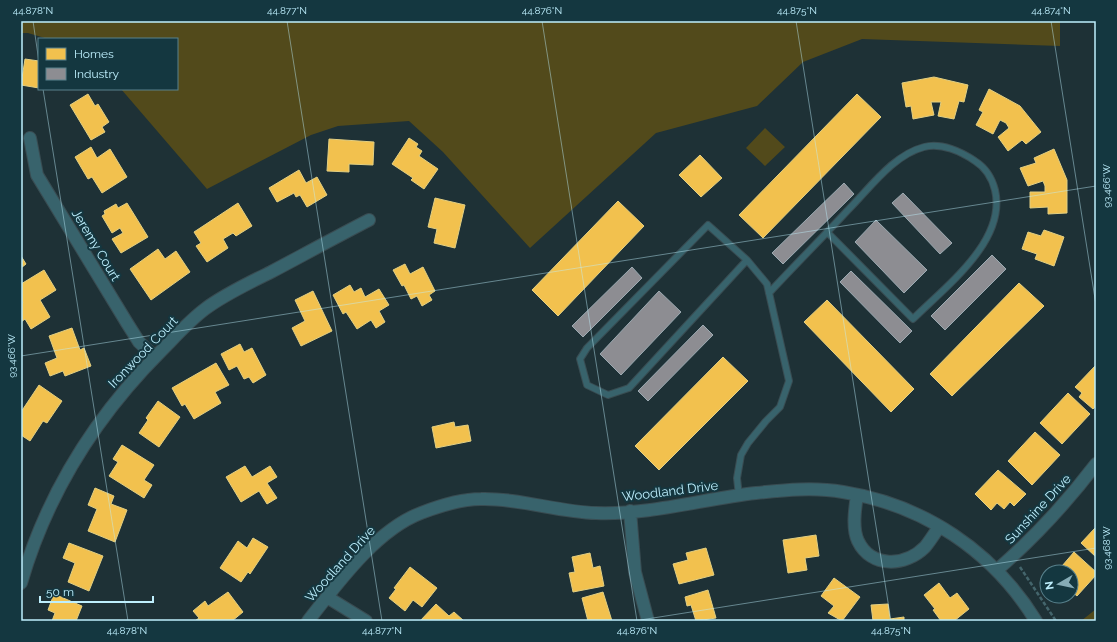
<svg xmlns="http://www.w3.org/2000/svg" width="1117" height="642" font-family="Raleway,sans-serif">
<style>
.green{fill:#524a1b}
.homes{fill:#f2c14e;stroke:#e2cf82}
.industry{fill:#8d8d92;stroke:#9caab2}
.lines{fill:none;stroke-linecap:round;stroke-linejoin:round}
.service-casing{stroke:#394c52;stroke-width:8}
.minor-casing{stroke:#394c52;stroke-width:14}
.path{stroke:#44656c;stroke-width:2.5;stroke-dasharray:4 2;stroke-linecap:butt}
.service{stroke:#38636c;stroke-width:6}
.minor{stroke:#38636c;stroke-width:12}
.ticks{fill:none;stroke:#beeffd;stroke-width:1;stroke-opacity:0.45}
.labels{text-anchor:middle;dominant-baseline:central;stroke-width:4;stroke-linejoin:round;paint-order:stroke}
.street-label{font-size:13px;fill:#beeffd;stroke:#143740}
.neatline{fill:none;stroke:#beeffd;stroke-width:1.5}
.ticks-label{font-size:10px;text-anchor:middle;fill:#beeffd}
</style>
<rect width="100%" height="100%" fill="#1e3136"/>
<!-- green -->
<path class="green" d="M 21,21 L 1060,21 L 1060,46 L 862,39 L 803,62 L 757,106 L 656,133 L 530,248 L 443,152 L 409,121 L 338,126 L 311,135 L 207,189 L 121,89 L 177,89 L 177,39 L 48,39 L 28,33 L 21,33 Z
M 765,128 L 785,147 L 765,166 L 746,148 Z
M 1096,609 L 1096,621 L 1081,621 Z"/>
<!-- homes -->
<path class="homes" d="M 25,59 L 39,61 L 39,88 L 21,85 Z
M 934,77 L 968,85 L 964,102 L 959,101 L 954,119 L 938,116 L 941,102 L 931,102 L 934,115 L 913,119 L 911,106 L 906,107 L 902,83 Z
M 989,89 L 1020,106 L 1041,132 L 1026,144 L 1022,140 L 1008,151 L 998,137 L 1009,128 L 1006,123 L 1000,120 L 993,134 L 976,125 L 983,112 L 979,110 Z
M 88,94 L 95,106 L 98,104 L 109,122 L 102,127 L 105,132 L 91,140 L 70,105 Z
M 857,94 L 881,117 L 763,238 L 739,215 Z
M 409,138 L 418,144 L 416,147 L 422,151 L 419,156 L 438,169 L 424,189 L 411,180 L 413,178 L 392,164 Z
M 329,139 L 374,142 L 373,165 L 349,164 L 349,172 L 327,171 Z
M 91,147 L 97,158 L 110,149 L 127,177 L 102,193 L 92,177 L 88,179 L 75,157 Z
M 1054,149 L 1067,180 L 1067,213 L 1048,214 L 1048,207 L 1030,208 L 1030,192 L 1045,192 L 1045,186 L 1043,181 L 1028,186 L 1020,168 L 1036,163 L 1034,158 Z
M 700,155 L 722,178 L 701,197 L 679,175 Z
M 299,170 L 306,183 L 317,177 L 327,195 L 307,207 L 300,195 L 296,197 L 294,193 L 277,202 L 269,188 Z
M 435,198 L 465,205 L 455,248 L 434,243 L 437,229 L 428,227 Z
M 618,201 L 644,226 L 558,316 L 532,290 Z
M 127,203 L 148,237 L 121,253 L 112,239 L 123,233 L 120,228 L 112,233 L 102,216 L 105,214 L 104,211 L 116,204 L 118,208 Z
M 238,203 L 252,226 L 236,236 L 233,233 L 223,239 L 228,248 L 207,262 L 196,246 L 201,243 L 194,232 Z
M 1044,230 L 1064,237 L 1054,266 L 1035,259 L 1037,254 L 1022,249 L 1028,232 L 1041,236 Z
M 158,249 L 165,259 L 176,251 L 190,272 L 151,300 L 130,269 Z
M 21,256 L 26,264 L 21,268 Z
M 405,264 L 410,274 L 423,267 L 435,291 L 429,295 L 432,300 L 422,306 L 417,296 L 411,299 L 404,285 L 402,286 L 393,270 Z
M 44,270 L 56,290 L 40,300 L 50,317 L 31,329 L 25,319 L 21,322 L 21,304 L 23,303 L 21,299 L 21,284 Z
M 1019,283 L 1044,306 L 952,396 L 930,374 Z
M 350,285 L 354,292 L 361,288 L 365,297 L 379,289 L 389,305 L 379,311 L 385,322 L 376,328 L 371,320 L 357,329 L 346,312 L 343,314 L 333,295 Z
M 313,291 L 332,331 L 301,346 L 292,328 L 305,321 L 295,300 Z
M 827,300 L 914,389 L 891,412 L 804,322 Z
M 72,328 L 80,350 L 84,348 L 91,366 L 65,376 L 63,371 L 50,376 L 45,363 L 57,358 L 49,336 Z
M 240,344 L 244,352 L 252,348 L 266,375 L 253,383 L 249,377 L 244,379 L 237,366 L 229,370 L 221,354 Z
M 723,357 L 748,381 L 659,470 L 635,446 Z
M 216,363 L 229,385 L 215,392 L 221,403 L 194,419 L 185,404 L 182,406 L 172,388 Z
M 1096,365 L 1096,406 L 1093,409 L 1079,397 L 1082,393 L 1075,387 Z
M 39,385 L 62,401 L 47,423 L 43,421 L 30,441 L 21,435 L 21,412 Z
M 1068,393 L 1090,414 L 1062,444 L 1040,423 Z
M 158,401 L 180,417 L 159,447 L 139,433 L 148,420 L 146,418 Z
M 454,422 L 455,427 L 468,425 L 471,441 L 436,448 L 432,427 Z
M 1035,432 L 1060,455 L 1032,485 L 1008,461 Z
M 122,445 L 154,465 L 144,480 L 152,485 L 144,498 L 109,476 L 118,462 L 113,459 Z
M 245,466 L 252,477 L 270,466 L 277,477 L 267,483 L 277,498 L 267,504 L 259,491 L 241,502 L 226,477 Z
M 998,470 L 1026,494 L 1014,506 L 1010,502 L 1004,509 L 997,503 L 991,510 L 975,494 Z
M 95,488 L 114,496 L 111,504 L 127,510 L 115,542 L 88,531 L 97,509 L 88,505 Z
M 1095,528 L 1096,530 L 1096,557 L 1081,543 Z
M 816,535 L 819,556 L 805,558 L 807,570 L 788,573 L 783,540 Z
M 253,538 L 268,547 L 250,574 L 248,572 L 241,582 L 220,568 L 238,541 L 247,548 Z
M 69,543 L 103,556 L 89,591 L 68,582 L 75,563 L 63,558 Z
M 706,548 L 714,575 L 679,584 L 673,564 L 688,560 L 686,553 Z
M 1074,552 L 1096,572 L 1096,575 L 1077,596 L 1071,591 L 1071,572 L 1068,572 L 1062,566 Z
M 590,553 L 593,568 L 600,566 L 604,586 L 573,592 L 569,573 L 575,572 L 572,557 Z
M 410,567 L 437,588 L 422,607 L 413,600 L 405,611 L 389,598 L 396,589 L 394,588 Z
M 834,578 L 860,597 L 842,621 L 828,613 L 834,606 L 821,596 Z
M 939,583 L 950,598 L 957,593 L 969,609 L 954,621 L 941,621 L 933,610 L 935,609 L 924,595 Z
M 708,590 L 716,618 L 696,621 L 691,605 L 687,606 L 685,597 Z
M 228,592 L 243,612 L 232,621 L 195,621 L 199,618 L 193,611 L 205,601 L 208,606 Z
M 603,592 L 612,621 L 588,621 L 582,598 Z
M 54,594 L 82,606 L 76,621 L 52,621 L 55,613 L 48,610 Z
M 436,604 L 449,616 L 454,612 L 464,621 L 420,621 Z
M 888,604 L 890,619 L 904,617 L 904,621 L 873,621 L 871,605 Z"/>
<!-- industry -->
<path class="industry" d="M 844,183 L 854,194 L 783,264 L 772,253 Z
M 903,193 L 952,243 L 940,254 L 892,203 Z
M 876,220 L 927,270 L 904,293 L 855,242 Z
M 992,255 L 1006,269 L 945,330 L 931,316 Z
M 632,267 L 642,278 L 583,337 L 572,326 Z
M 851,271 L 912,331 L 900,343 L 840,282 Z
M 659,291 L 681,312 L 621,375 L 600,354 Z
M 703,325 L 713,335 L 648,401 L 638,391 Z"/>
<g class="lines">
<defs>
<path id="service" d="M 769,293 C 795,265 822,238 848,210 C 870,188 893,155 924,147 C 941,142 962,152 975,161 C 986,168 992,178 995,190 C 1007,241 945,287 913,319 L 827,232
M 739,496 L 737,478 L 741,455 L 748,443 L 766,421 L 780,407 L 789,381 L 767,284 L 747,260 L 708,225 L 587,348 L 580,359 L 587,385 L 608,395 L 629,388 L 747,260"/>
<path id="minor" d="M 30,138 L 37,175 L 127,323 L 139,342 L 155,357
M 857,495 C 855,509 852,528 858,541 C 871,568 905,567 925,547 C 930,541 935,533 939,527
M 630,511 L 635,572 L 648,621
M 997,570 C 1034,538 1067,502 1096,464
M 21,583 C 47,494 96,416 161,351 C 175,337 189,321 205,309 C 225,294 249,283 271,272 C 303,255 336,237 369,220
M 327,597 L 366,621
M 308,621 C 337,584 376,530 421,513 C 439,506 462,499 481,499 C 519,498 558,512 596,513 C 650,515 703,499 756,493 C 785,490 814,487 843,492 C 924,505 993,551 1036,621"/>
</defs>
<!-- service casing -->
<use href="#service" class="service-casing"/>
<!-- minor casing -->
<use href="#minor" class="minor-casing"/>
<!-- path -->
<path class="path" d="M 1020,567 L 1056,621"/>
<!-- service -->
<use href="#service" class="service"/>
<!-- minor -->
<use href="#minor" class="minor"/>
</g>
<!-- ticks -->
<path class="ticks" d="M 33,21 L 39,62M 287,21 L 382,621M 542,21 L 637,621M 796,21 L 891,621M 1051,21 L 1096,305M 43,89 L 128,621M 21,356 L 1096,186M 634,621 L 1096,548"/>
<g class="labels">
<!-- street labels -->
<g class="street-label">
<text transform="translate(96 245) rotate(59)">Jeremy Court</text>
<text transform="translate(143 352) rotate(-46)">Ironwood Court</text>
<text transform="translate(670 491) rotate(-7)">Woodland Drive</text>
<text transform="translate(1038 509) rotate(-47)">Sunshine Drive</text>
<text transform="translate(340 564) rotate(-48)">Woodland Drive</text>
</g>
</g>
<!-- border -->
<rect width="1117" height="642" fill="none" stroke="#143740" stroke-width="44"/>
<!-- legend -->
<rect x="38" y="38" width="140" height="52" fill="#143740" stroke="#58818c"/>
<rect x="46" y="48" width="20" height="12" fill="#f2c14e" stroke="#58818c"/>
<text x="74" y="58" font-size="12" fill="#beeffd">Homes</text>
<rect x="46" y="68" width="20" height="12" fill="#8d8d92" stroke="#58818c"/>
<text x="74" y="78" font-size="12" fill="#beeffd">Industry</text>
<!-- north arrow -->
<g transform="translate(1059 584) rotate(261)"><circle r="19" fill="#143740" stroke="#58818c"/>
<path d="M0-3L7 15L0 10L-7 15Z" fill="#86acb7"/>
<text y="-6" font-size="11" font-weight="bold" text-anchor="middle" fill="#beeffd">N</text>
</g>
<!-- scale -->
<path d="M40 596v6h113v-6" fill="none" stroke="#beeffd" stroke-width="2"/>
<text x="46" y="596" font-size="12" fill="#beeffd" stroke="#143740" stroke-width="3" paint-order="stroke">50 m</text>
<rect x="22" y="22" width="1073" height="598" class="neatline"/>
<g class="ticks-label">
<text x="33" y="14">44.878°N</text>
<text x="287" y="14">44.877°N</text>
<text x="542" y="14">44.876°N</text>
<text x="797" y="14">44.875°N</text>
<text x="1051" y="14">44.874°N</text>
<text transform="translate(1106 186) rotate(-90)" y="4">93.466°W</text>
<text transform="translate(11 356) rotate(-90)" y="4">93.466°W</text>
<text transform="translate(1106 548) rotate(-90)" y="4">93.468°W</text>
<text x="127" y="634">44.878°N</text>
<text x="382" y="634">44.877°N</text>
<text x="637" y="634">44.876°N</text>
<text x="891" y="634">44.875°N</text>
</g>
</svg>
